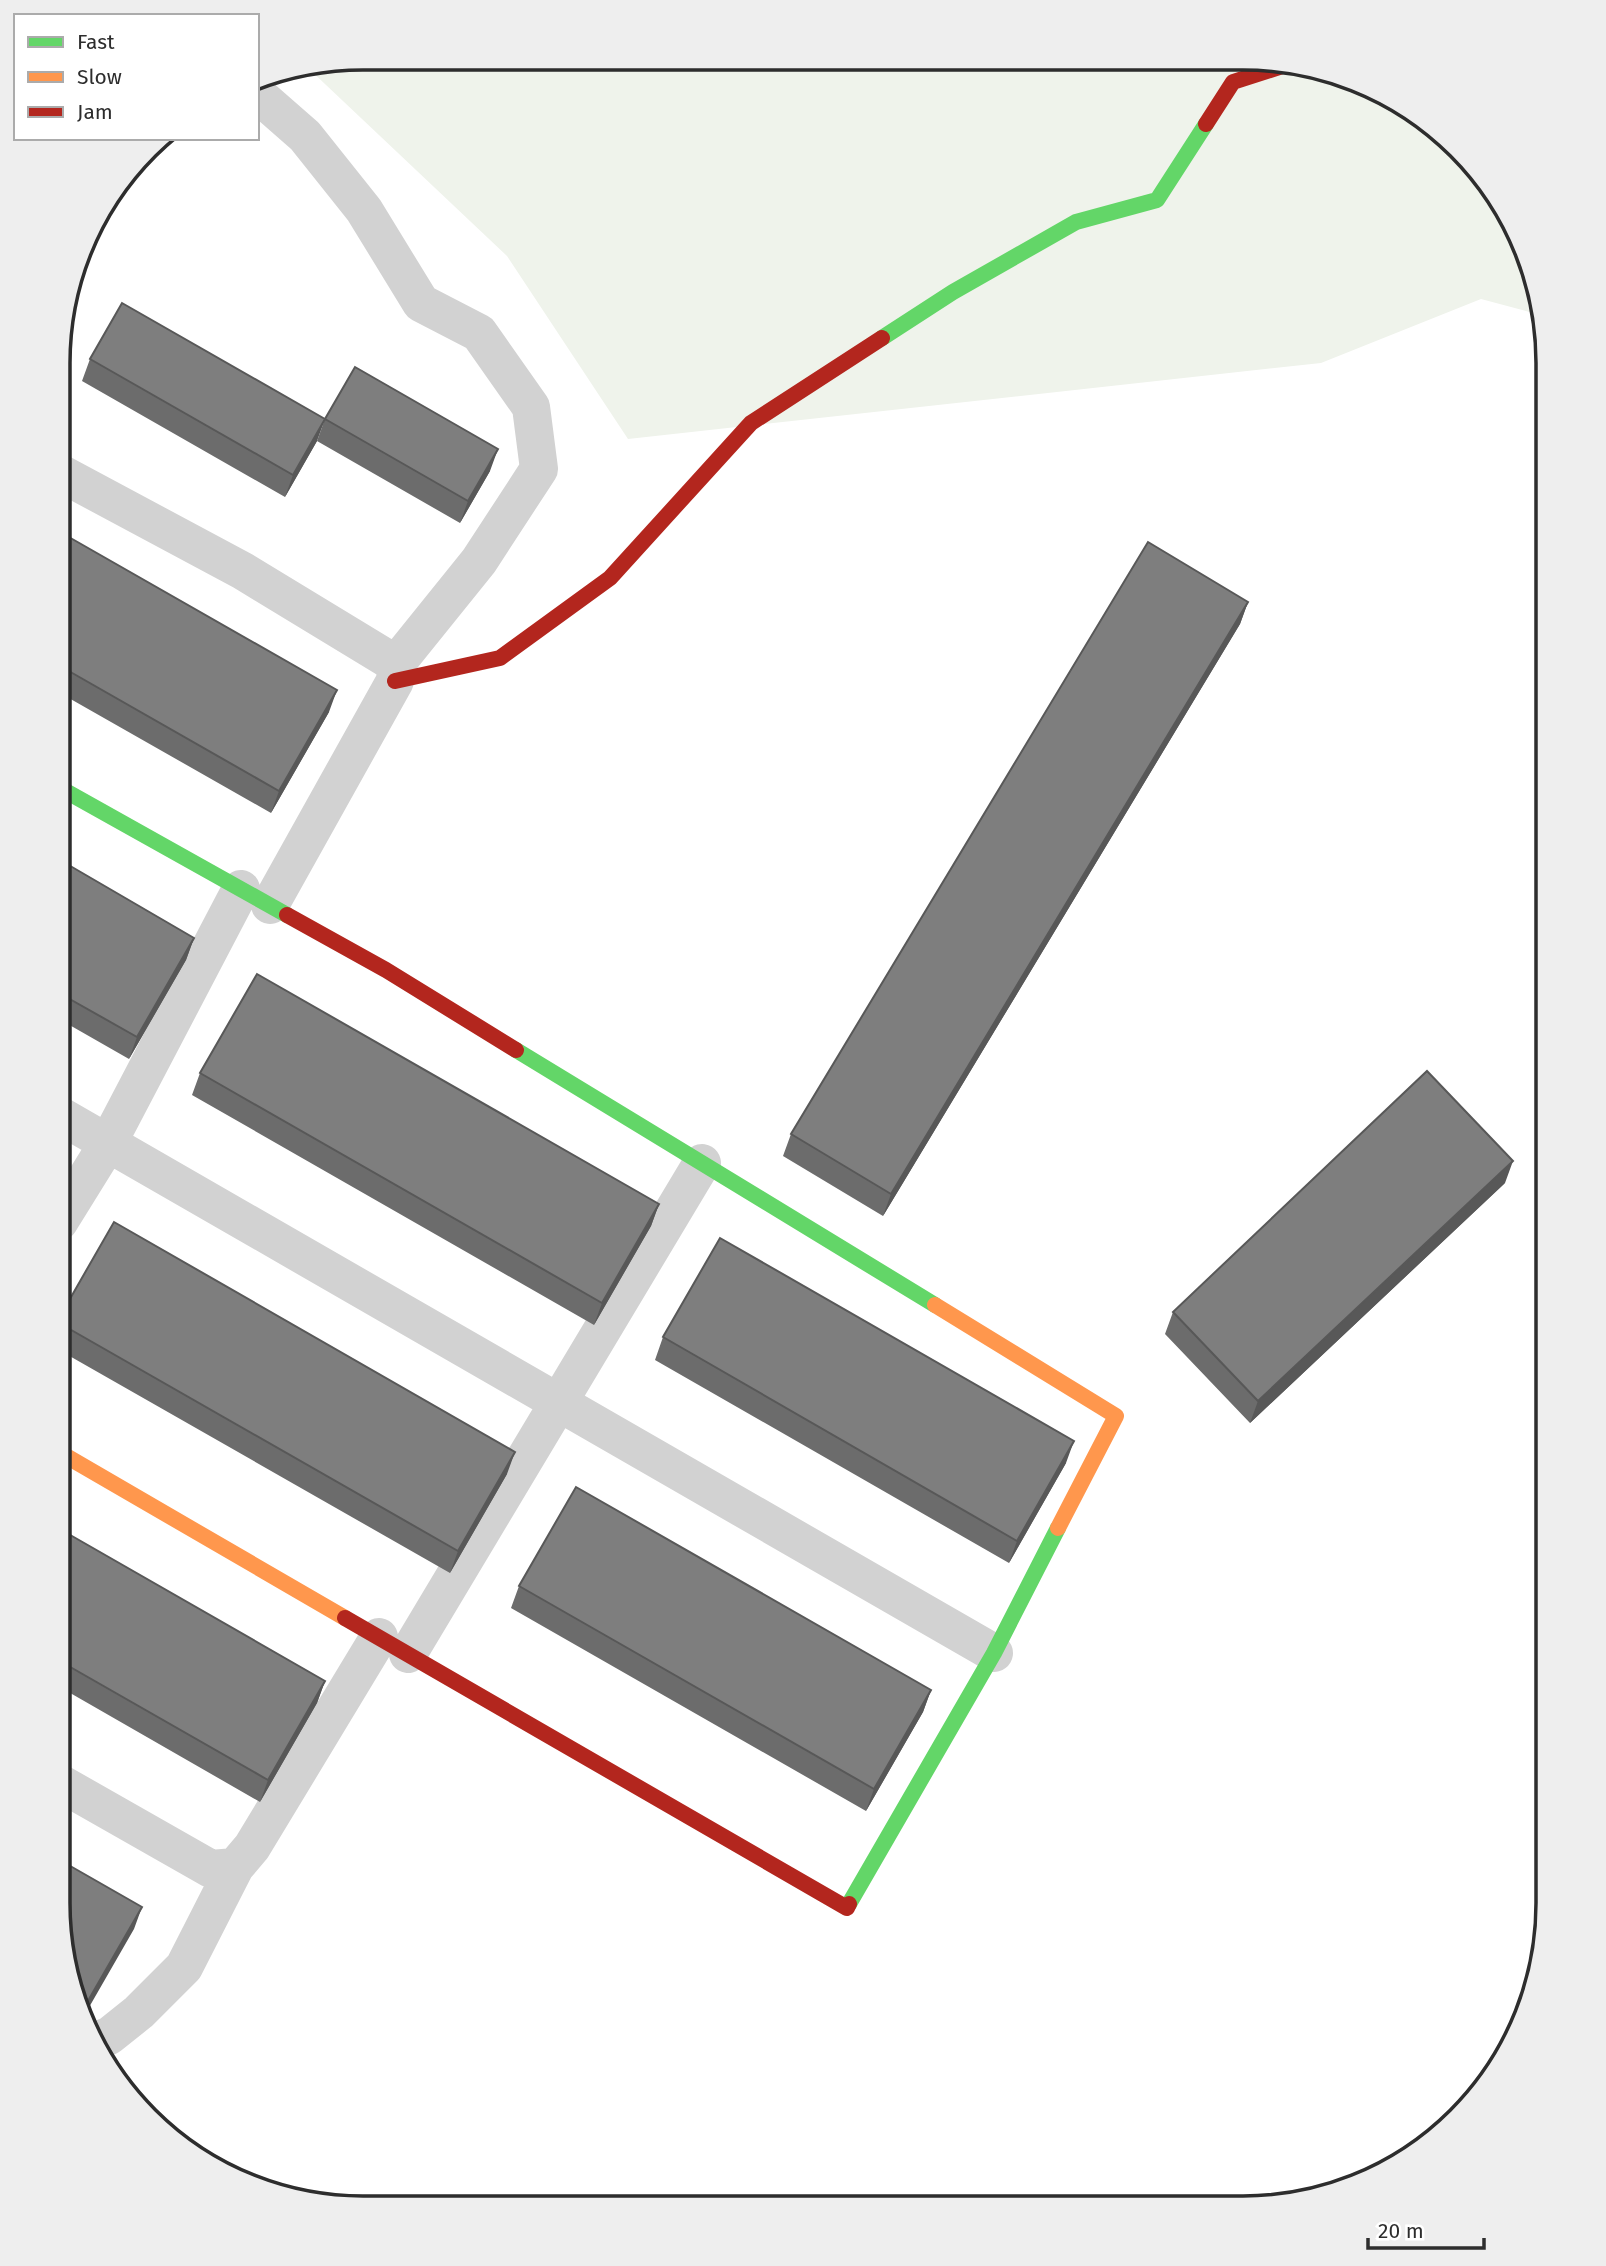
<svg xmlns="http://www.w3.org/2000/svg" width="1606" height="2266" font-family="'Fira Sans',sans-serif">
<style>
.green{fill:#eff3eb}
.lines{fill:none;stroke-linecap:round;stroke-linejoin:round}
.street{stroke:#d2d2d2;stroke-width:38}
.fast{stroke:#63d668;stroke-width:16}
.slow{stroke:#ff974d;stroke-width:16}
.jam{stroke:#b3261e;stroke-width:16}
.wall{fill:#6c6c6c}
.shaded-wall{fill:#585858}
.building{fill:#7e7e7e;stroke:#585858;stroke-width:2}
.rim{fill:none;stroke:#2d2d2d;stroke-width:3.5}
</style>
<rect width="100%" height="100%" fill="#fff"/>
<!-- green -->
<path class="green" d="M 363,58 L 1283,60 L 1359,81 L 1428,121 L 1517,228 L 1537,314 L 1481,299 L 1321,363 L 628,439 L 507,256 L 307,67 Z"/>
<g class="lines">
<!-- street -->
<path class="street" d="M 257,94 L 305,136 L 364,210 L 421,303 L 479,333 L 531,407 L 539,469 L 479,561 L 396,664
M 60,473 L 243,571 L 396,664 L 395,681 L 270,905
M 59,1115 L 994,1653
M 59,1222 L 108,1143 L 241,889
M 408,1654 L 702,1163
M 58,1782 L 211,1869 L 235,1867 L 252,1847 L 379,1637
M 92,2042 L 109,2036 L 139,2012 L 184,1967 L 235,1867"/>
<!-- fast -->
<path class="fast" d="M 882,338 L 953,292 L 1076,222 L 1157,200 L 1206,124
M 60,788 L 287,915
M 516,1050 L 935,1305
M 849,1904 L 994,1653 L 1058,1528"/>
<!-- slow -->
<path class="slow" d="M 935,1305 L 1116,1416 L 1058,1528
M 59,1452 L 345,1618"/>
<!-- jam -->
<path class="jam" d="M 1206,124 L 1233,82 L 1292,63
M 395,681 L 500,658 L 610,578 L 751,423 L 882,338
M 287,915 L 386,970 L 516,1050
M 345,1618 L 847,1908 L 849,1904"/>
</g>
<!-- wall -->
<path class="wall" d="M 90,359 L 317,441 L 285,497 L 82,381 Z
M 325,419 L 490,471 L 460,523 L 317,441 Z
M 60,532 L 329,712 L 271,813 L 60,693 Z
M 1248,602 L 1240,624 L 883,1216 L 783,1156 L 791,1134 Z
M 60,860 L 194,938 L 186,960 L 129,1059 L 59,1019 Z
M 200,1073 L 659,1204 L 651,1226 L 594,1325 L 192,1095 Z
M 1505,1183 L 1250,1423 L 1165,1334 L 1173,1312 Z
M 59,1318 L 507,1474 L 450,1573 L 59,1350 Z
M 663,1337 L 1066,1463 L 1009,1563 L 655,1360 Z
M 58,1528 L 325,1681 L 317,1703 L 260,1802 L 58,1686 Z
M 519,1586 L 931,1690 L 923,1712 L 866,1811 L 511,1608 Z"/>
<!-- shaded-wall -->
<path class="shaded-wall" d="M 325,419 L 317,441 L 285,497 L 293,475 Z
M 498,449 L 490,471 L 460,523 L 468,501 Z
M 1248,602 L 1240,624 L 883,1216 L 891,1194 Z
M 337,690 L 329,712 L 271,813 L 279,791 Z
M 194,938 L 186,960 L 129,1059 L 137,1037 Z
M 1513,1161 L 1505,1183 L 1250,1423 L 1258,1401 Z
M 659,1204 L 651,1226 L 594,1325 L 602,1303 Z
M 1074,1441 L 1066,1463 L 1009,1563 L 1017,1541 Z
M 515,1452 L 507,1474 L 450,1573 L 458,1551 Z
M 325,1681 L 317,1703 L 260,1802 L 268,1780 Z
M 931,1690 L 923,1712 L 866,1811 L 874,1789 Z
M 142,1907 L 134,1929 L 84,2016 L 83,2012 L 85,2006 Z"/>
<!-- building -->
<path class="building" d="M 122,303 L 325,419 L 293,475 L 90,359 Z
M 355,367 L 498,449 L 468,501 L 325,419 Z
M 60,532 L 337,690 L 279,791 L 60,666 Z
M 1148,542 L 1248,602 L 891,1194 L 791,1134 Z
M 60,860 L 194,938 L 137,1037 L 59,993 Z
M 257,974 L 659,1204 L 602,1303 L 200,1073 Z
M 1427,1071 L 1513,1161 L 1258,1401 L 1173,1312 Z
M 114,1222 L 515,1452 L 458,1551 L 59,1323 L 59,1318 Z
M 720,1238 L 1074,1441 L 1017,1541 L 663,1337 Z
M 576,1487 L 931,1690 L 874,1789 L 519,1586 Z
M 58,1528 L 325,1681 L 268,1780 L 58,1660 Z
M 58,1859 L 142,1907 L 85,2006 L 81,2004 L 58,1903 Z"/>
<!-- crop -->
<path d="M0 0H1606V2266H0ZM363 70H1243A293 293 0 0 1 1536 363V1903A293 293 0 0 1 1243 2196H363A293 293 0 0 1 70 1903V363A293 293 0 0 1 363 70Z" fill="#eee" fill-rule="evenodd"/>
<path class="rim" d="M363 70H1243A293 293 0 0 1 1536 363V1903A293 293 0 0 1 1243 2196H363A293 293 0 0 1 70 1903V363A293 293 0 0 1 363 70Z"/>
<!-- legend -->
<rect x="14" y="14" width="245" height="126" fill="#ffffff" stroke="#ababab" stroke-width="2"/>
<rect x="28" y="37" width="35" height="10" fill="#63d668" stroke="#ababab" stroke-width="2"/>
<text x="77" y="49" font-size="21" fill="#2d2d2d">Fast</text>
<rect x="28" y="72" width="35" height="10" fill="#ff974d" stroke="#ababab" stroke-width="2"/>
<text x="77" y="84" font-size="21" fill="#2d2d2d">Slow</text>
<rect x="28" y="107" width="35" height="10" fill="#b3261e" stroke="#ababab" stroke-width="2"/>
<text x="77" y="119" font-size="21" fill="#2d2d2d">Jam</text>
<!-- scale -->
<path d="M1368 2238v10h116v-10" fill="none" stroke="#2d2d2d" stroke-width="3.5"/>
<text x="1378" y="2238" font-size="21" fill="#2d2d2d" stroke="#ffffff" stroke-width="5" paint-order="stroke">20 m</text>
</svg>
